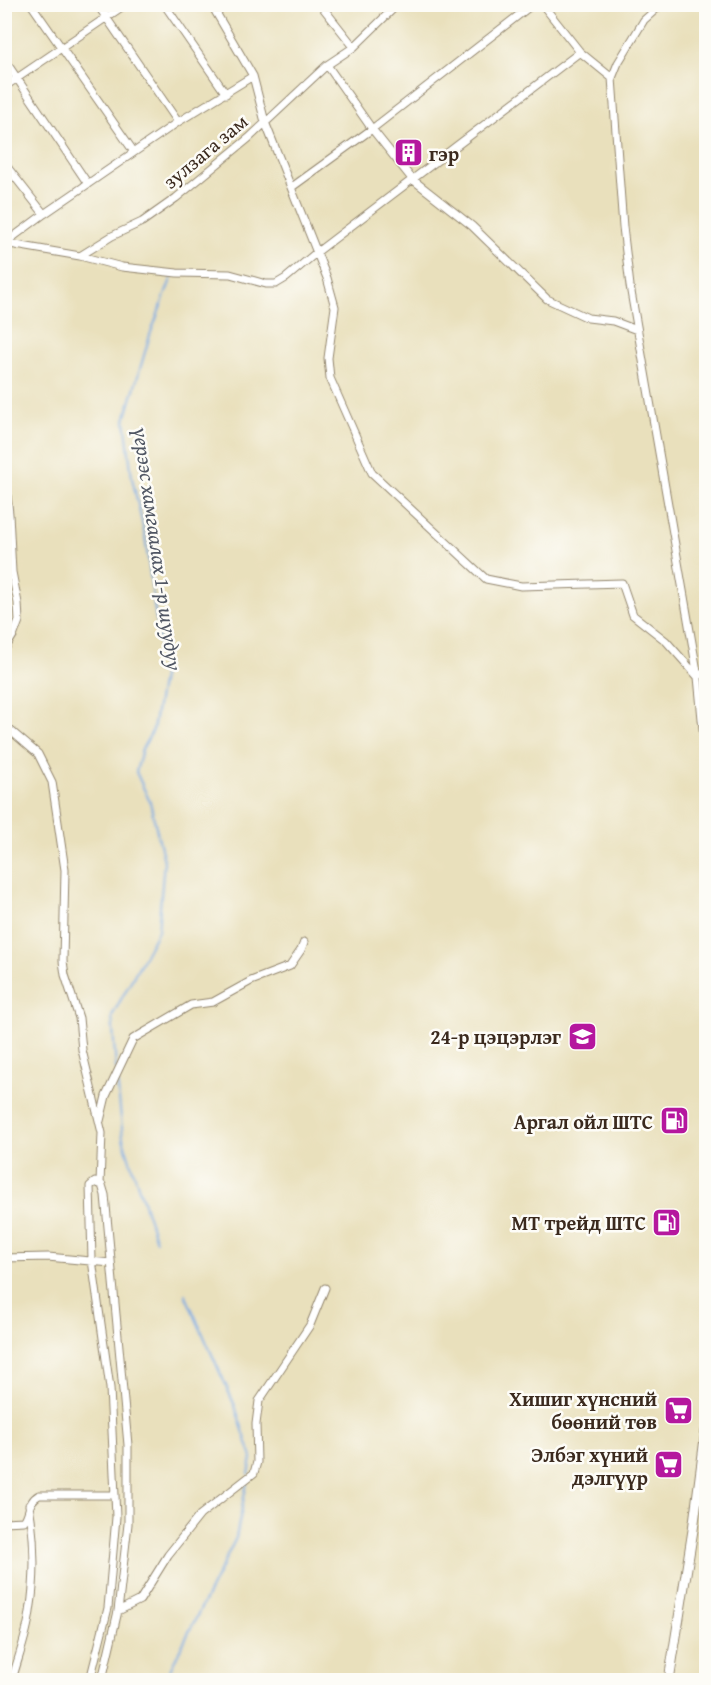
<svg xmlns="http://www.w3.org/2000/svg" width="711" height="1685" font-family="'Gentium Book Plus',serif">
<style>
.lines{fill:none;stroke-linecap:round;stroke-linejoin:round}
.stream{stroke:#77a9e3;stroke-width:2}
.minor-casing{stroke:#92856d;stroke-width:9}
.tertiary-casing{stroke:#92856d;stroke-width:11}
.minor{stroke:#fff;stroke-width:7}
.tertiary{stroke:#fff;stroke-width:9}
.labels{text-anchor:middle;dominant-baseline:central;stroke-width:5;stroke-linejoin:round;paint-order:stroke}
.street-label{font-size:20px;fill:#3b2a1e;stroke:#fdfcf7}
.poi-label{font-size:20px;font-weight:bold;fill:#3b2a1e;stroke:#fdfcf7;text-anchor:end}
.water-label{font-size:21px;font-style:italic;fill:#505663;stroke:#fdfcf7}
</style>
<rect width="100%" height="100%" fill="#fdfcf7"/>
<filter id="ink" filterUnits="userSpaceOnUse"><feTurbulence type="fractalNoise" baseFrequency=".0167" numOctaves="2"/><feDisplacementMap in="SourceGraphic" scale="12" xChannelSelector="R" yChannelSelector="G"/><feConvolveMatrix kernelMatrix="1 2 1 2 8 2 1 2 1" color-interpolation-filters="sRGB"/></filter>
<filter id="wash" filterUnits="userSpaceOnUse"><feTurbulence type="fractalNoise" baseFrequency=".008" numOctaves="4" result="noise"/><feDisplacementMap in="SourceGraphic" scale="24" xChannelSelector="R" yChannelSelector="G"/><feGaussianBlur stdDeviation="1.35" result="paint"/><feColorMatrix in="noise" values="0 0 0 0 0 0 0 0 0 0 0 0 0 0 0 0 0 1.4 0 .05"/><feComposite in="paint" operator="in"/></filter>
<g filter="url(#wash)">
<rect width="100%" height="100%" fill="#e9e0bc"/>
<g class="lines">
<!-- stream -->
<path class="stream" d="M 116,1069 L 112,1016 L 158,931 L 164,861 L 150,802 L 136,772 L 142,749 L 153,730 L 163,671 L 145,536 L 132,478 L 125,420 L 150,335 L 173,274
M 117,1078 L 123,1139 L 156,1241
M 185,1294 L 235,1406 L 252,1458 L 249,1474
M 165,1680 L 236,1538 L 247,1482"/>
</g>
</g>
<g filter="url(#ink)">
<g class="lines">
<defs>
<path id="minor" d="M 31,4 L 134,152
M 97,4 L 178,122
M 164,4 L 226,94
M 211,4 L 253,76 L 265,122 L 327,278 L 335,307 L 328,358 L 330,378 L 372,473 L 486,579 L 521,586 L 622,583 L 633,615 L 666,641 L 698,677
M 320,4 L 354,47
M 542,4 L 580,52 L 612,78
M 662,4 L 644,20 L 618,63 L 612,78 L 623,227 L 630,286 L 698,677 L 706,761
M 4,59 L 88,184
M 327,65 L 372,129 L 412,179 L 472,226 L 547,299 L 588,318 L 613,321 L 637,330
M 4,87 L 126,4
M 4,163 L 44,214
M 292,187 L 372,129 L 533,4
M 4,243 L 80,256 L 112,236 L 142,222 L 176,198 L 249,138 L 327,65 L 354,47 L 398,4
M 5,243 L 44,214 L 178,122 L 253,76
M 80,256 L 122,267 L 177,273 L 230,274 L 266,284 L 276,284 L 286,278 L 317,252 L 580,52
M 4,466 L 9,514 L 12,572 L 18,603 L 19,621 L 14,634 L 4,650
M 698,677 L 706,671
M 4,725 L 38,754 L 52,782 L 65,870 L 63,961 L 65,975 L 79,1018 L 82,1050 L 102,1133 L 100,1184
M 100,1121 L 106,1096 L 133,1039 L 191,1005 L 213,1002 L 251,981 L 290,966 L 301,950 L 304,942
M 4,1258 L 48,1257 L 111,1263
M 4,1522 L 24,1521 C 31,1512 27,1502 39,1495 L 115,1495
M 118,1611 L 140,1600 L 168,1555 L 200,1515 L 254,1473 L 257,1462 L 256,1424 L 259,1401 L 310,1325 L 325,1288
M 12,1680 C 18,1658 27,1635 30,1612 C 36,1576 35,1541 29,1505
M 90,1680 L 108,1608 L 116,1517 L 110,1388 L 92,1260 L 90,1186 L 95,1182 L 102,1185 L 105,1195 L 128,1445 L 128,1524 L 118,1611 L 102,1680"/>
<path id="tertiary" d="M 669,1680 L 693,1530 L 706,1431"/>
</defs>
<!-- minor casing -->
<use href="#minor" class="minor-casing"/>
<!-- tertiary casing -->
<use href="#tertiary" class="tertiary-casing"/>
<!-- minor -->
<use href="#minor" class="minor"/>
<!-- tertiary -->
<use href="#tertiary" class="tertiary"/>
</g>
</g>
<!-- icons -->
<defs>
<symbol id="building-square" viewBox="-11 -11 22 22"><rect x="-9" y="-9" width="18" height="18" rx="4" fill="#b5179e" stroke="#fdfcf7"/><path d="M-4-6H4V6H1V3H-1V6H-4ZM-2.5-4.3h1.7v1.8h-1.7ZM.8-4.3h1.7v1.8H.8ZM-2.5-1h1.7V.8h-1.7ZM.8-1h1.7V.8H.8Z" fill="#fff"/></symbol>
<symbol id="school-square" viewBox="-11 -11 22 22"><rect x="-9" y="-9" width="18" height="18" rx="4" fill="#b5179e" stroke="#fdfcf7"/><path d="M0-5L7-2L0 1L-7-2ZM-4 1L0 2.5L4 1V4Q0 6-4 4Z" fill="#fff"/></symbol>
<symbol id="fuel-square" viewBox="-11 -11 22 22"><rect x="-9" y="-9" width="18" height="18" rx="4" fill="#b5179e" stroke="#fdfcf7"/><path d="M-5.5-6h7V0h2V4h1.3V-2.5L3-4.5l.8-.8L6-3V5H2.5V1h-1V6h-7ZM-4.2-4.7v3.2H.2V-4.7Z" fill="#fff"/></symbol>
<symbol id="supermarket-square" viewBox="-11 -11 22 22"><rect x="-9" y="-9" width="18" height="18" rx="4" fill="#b5179e" stroke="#fdfcf7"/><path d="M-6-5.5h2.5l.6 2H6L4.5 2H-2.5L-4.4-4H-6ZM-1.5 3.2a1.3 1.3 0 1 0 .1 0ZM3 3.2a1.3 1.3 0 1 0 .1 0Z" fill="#fff"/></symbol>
</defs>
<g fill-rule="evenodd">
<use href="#building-square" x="392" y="136" width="33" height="33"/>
<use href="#school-square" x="566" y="1020" width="33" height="33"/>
<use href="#fuel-square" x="658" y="1104" width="33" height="33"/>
<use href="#fuel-square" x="650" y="1206" width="33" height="33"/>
<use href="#supermarket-square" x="662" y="1394" width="33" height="33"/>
<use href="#supermarket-square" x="652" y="1448" width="33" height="33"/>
</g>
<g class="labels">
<!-- street labels -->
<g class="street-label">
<text transform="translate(205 151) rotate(-40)">зулзага зам</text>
</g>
<!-- poi labels -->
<g class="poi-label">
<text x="429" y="153" text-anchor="start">гэр</text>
<text x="561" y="1036">24-р цэцэрлэг</text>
<text x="653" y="1121">Аргал ойл ШТС</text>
<text x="646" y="1222">МТ трейд ШТС</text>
<text x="657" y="1398">Хишиг хүнсний<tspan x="657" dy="23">бөөний төв</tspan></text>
<text x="648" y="1454">Элбэг хүний<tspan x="648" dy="23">дэлгүүр</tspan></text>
</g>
<!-- water labels -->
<g class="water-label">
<text transform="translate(158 549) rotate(82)">үерээс хамгаалах 1-р шуудуу</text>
</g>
</g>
<!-- margin -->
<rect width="711" height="1685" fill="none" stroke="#fdfcf7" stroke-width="24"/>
</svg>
